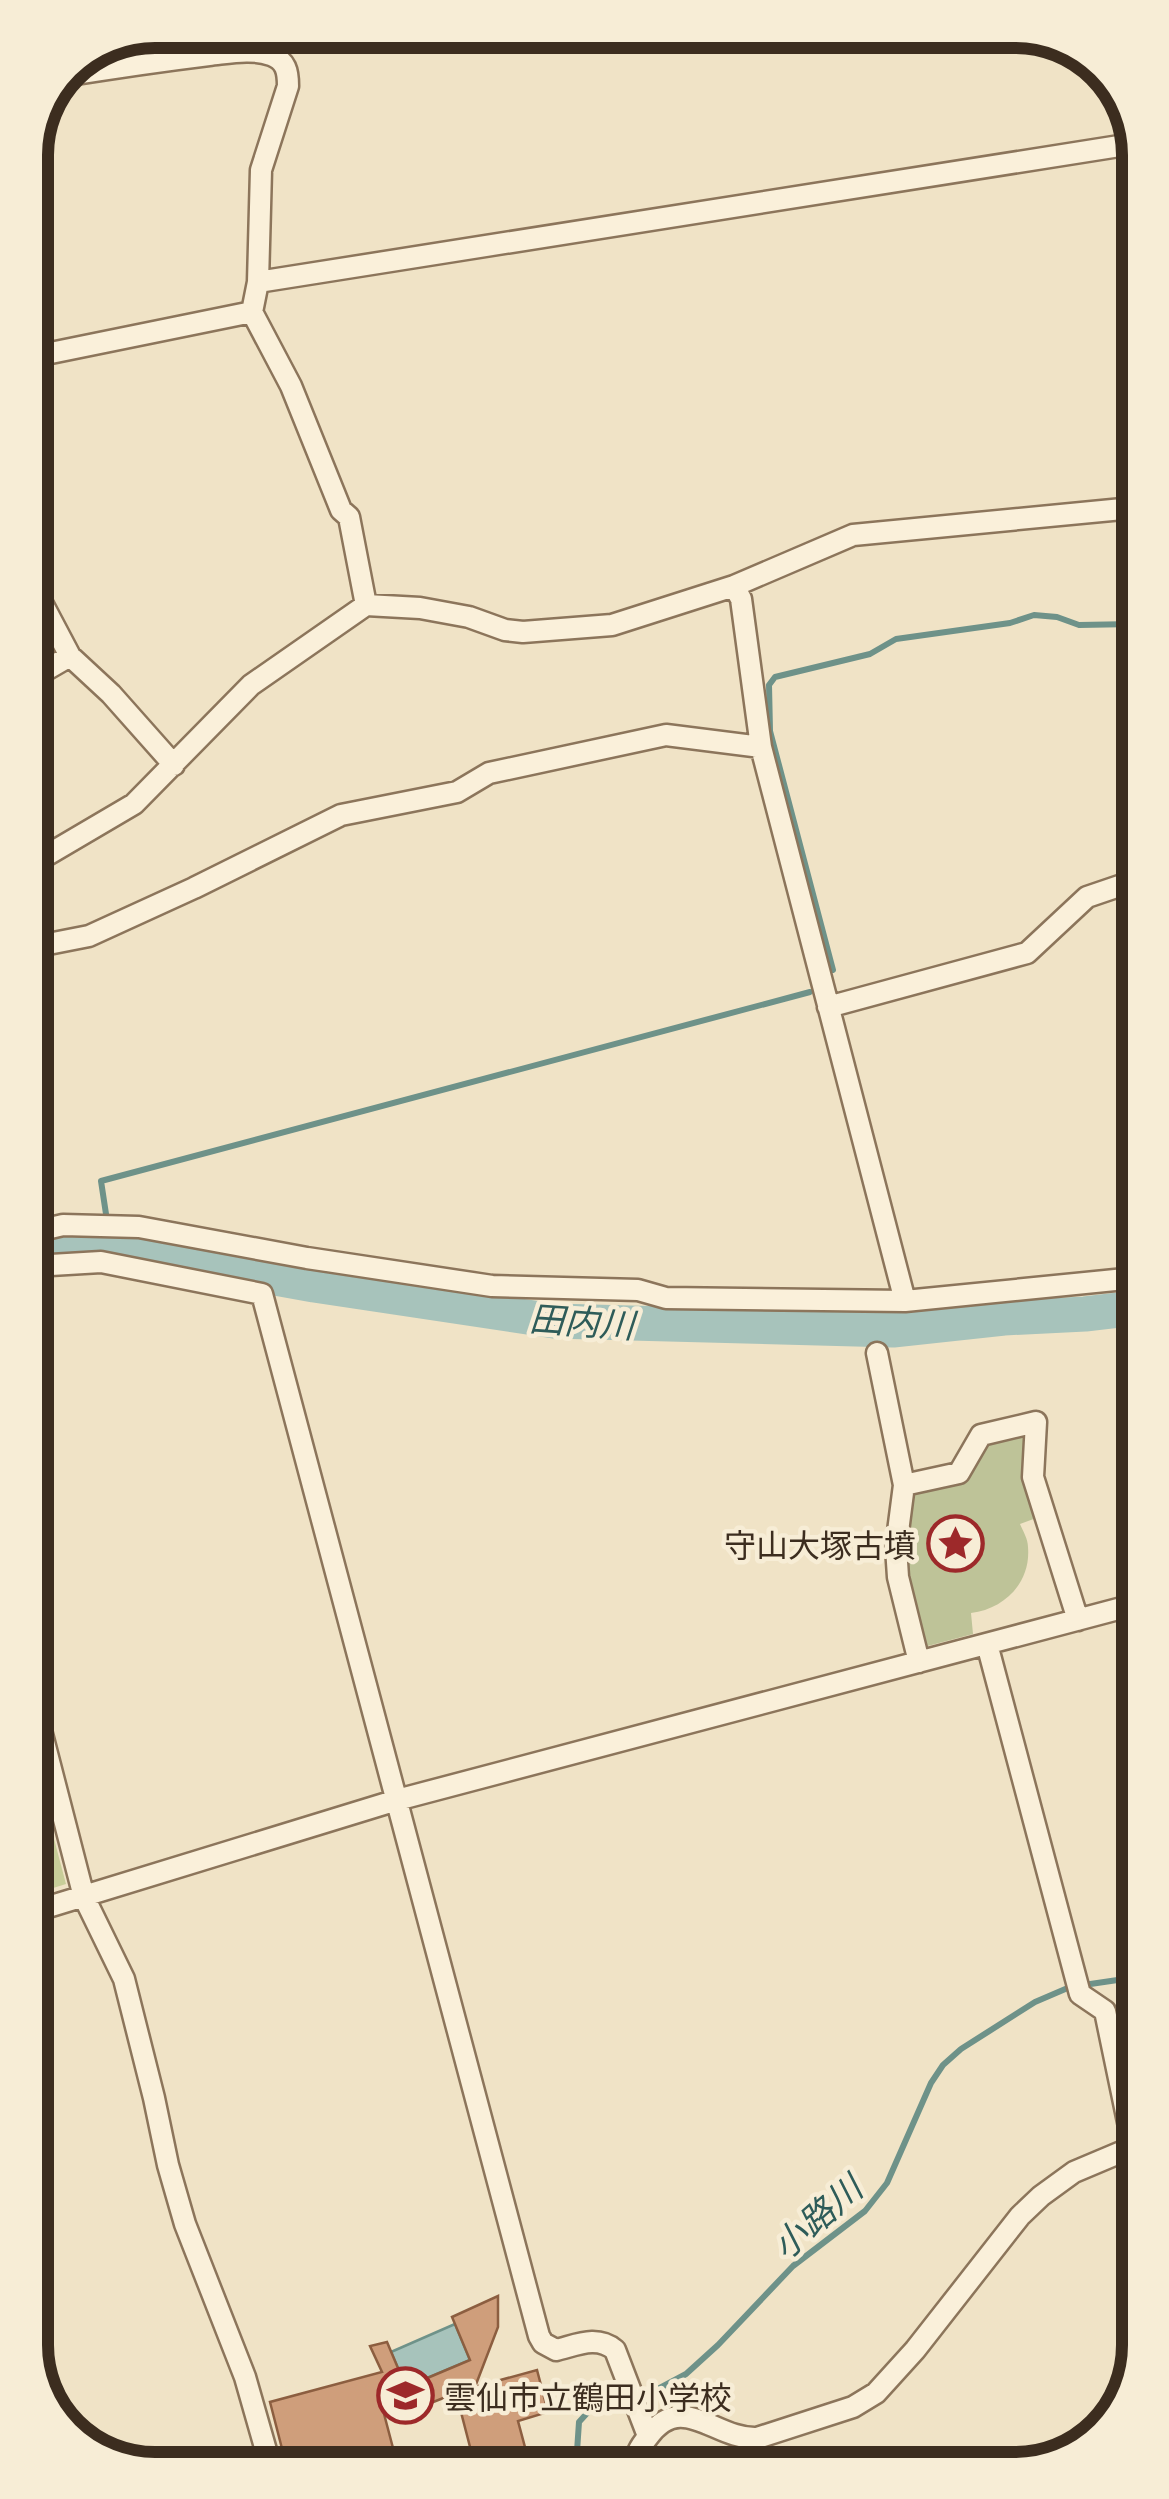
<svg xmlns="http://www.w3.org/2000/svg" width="1169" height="2499" font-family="Georgia,'Noto Sans JP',serif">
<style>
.green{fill:#c8ce99}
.cemetery{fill:#bec398}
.water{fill:#a7c3bb;stroke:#6e9289;stroke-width:2.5}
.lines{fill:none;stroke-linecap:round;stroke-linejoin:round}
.stream{stroke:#6e9289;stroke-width:6}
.river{stroke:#a7c3bb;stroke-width:35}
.building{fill:#cf9e7b;stroke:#8c5e40;stroke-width:2.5}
.minor-casing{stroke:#8c755b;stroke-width:25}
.path{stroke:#8c755b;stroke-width:4;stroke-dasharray:8 5;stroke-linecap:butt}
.minor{stroke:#faf0da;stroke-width:20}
.labels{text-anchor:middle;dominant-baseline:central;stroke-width:9;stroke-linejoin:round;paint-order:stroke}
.poi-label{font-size:32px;fill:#3c2d1f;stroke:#f7edd6;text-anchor:end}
.water-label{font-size:35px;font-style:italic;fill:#2e5c59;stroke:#f7edd6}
.rim{fill:none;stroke:#3c2d1f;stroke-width:12}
</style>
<rect width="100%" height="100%" fill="#f0e3c6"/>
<!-- green -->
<path class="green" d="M 35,1767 L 66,1884 L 50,1889 L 35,1883 Z"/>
<!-- cemetery -->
<path class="cemetery" d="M 1026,1431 L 1023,1462 L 1039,1517 L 1020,1524 C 1023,1531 1028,1539 1028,1547 C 1031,1583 1004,1609 971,1613 L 973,1634 L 924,1647 L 904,1578 L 909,1488 L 964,1476 L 985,1440 Z"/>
<!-- water -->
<path class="water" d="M 455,2324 L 470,2360 L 406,2387 L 391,2352 Z"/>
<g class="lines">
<!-- stream -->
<path class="stream" d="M 833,970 L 770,731 L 769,685 L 775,677 L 870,654 L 896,639 L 1010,623 L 1034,615 L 1057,617 L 1079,625 L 1134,624
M 106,1214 L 101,1181 L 810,992
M 108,1235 L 110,1248
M 576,2466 L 579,2422 L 590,2410 L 641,2398 L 686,2374 L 718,2345 L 793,2266 L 865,2211 L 887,2183 L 931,2083 L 943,2065 L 961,2049 L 1035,2002 L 1070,1987 L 1138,1977"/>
<!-- river -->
<path class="river" d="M 33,1251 L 110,1248 L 314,1285 L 554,1321 L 893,1330 L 1004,1318 L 1085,1314 L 1136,1308"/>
</g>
<!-- building -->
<path class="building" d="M 498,2296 L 498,2327 L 475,2387 L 537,2370 L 548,2412 L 518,2421 L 526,2451 L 508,2456 L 511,2466 L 475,2466 L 456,2393 L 413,2410 L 410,2400 L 383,2410 L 393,2448 L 316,2467 L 287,2468 L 270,2402 L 382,2372 L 370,2346 L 387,2342 L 406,2387 L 470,2360 L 452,2317 Z"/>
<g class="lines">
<defs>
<path id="minor" d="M 63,76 C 112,68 160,61 209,55 C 229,53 252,48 271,55 C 286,61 288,71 288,86 L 261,170 L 258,282 L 252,312 L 291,386 L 341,510 L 349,517 L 366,605
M 258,282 L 1132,144
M 31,357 L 252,312
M 32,584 L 70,656 L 111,694 L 174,765
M 734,586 L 741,599 L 761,747 L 905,1301
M 32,678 L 70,656
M 32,864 L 134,804 L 251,685 L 366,605 L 420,608 L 469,617 L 505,630 L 523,632 L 612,625 L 734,586 L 853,535 L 1133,508
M 33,947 L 89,936 L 194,888 L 341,815 L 457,792 L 489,773 L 666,735 L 761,747
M 828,1007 L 1027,953 L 1087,897 L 1134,881
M 33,1232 L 63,1225 L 139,1227 L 307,1258 L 492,1286 L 638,1290 L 666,1298 L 905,1301 L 1125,1279
M 34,1266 L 101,1262 L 262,1294 L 539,2336 L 543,2343 L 556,2350 C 577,2345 597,2335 615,2350 L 648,2436
M 877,1353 L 904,1485 L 896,1547 L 898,1577 L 919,1662
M 904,1485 L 959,1473 L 981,1435 L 1036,1422 L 1033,1477 L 1078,1620
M 987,1644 L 1080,1994 L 1105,2011 L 1133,2146
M 35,1707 L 84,1897 L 124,1979 L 154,2098 L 168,2165 L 185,2224 L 245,2377 L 271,2468
M 35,1911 L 397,1800 L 1137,1604
M 635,2465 C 635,2454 641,2445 648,2437 C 682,2390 715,2440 757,2438 L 853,2407 L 876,2393 L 915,2350 L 1020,2216 L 1041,2196 L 1074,2172 L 1138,2145"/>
</defs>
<!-- minor casing -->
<use href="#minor" class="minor-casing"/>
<!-- path -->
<path class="path" d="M 298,49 L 312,38 L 368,30"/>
<!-- minor -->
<use href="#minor" class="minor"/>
</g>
<!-- icons -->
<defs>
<symbol id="sight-ring" viewBox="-11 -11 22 22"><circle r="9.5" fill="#f7edd6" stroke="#9d292a" stroke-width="1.5"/><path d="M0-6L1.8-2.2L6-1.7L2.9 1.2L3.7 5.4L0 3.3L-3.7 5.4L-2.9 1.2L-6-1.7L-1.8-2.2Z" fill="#9d292a"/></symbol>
<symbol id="school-ring" viewBox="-11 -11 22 22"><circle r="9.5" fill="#f7edd6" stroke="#9d292a" stroke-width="1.5"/><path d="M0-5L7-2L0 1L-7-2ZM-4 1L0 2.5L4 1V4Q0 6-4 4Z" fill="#9d292a"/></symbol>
</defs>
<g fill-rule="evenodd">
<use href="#sight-ring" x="924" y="1512" width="63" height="63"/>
<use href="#school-ring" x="374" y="2364" width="63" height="63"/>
</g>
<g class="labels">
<!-- poi labels -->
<g class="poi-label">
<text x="916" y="1543">守山大塚古墳</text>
<text x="444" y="2395" text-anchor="start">雲仙市立鶴田小学校</text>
</g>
<!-- water labels -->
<g class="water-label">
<text transform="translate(582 1319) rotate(4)">田内川</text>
<text transform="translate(815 2215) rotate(-41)">小路川</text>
</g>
</g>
<!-- crop -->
<path d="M0 0H1169V2499H0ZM155 48H1015A107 107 0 0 1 1122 155V2345A107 107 0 0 1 1015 2452H155A107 107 0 0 1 48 2345V155A107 107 0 0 1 155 48Z" fill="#f7edd6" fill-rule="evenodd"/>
<path class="rim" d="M155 48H1015A107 107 0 0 1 1122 155V2345A107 107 0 0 1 1015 2452H155A107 107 0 0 1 48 2345V155A107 107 0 0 1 155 48Z"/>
</svg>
